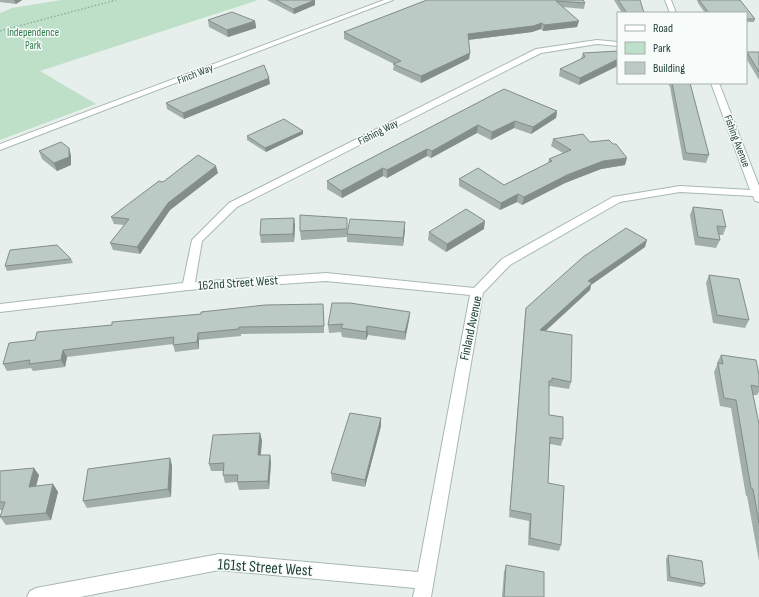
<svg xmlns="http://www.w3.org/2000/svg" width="759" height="597" font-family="'Sofia Sans Condensed',sans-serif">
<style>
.green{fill:#bfe0c8}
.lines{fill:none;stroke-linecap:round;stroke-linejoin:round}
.minor-casing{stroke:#a8b8b2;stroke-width:2}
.path{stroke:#86b3a5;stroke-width:1.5;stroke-dasharray:1.5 2;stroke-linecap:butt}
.minor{fill:#fff;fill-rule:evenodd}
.wall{fill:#a1aea9}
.shaded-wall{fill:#838d89}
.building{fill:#bbcac4;stroke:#838d89}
.labels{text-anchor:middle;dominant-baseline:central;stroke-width:3;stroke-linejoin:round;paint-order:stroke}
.far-park-label{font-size:11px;fill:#2d7a4b;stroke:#f7fbf9}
.far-street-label{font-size:11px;fill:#24423a;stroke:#f7fbf9}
.street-label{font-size:13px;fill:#24423a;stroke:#f7fbf9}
.near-street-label{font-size:16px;fill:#24423a;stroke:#f7fbf9}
</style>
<rect width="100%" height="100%" fill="#e6efeb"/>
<!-- green -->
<path class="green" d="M 61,0 L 258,0 L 40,71 L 96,104 L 0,140 L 0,13 L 12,8 Z"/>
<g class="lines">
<defs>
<path id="minor" d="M 384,0 L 393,0 L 0,150 L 0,144 Z
M 665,0 L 671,0 L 676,13 L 670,13 Z
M 597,40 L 618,42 L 618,46 L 597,44 L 541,53 L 237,207 L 202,241 L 195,282 L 326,273 L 474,288 L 502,259 L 613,197 L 680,186 L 750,190 L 711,83 L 719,83 L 759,186 L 759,202 L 755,201 L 753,196 L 680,192 L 620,202 L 510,265 L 483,293 L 431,597 L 413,597 L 415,588 L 219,570 L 80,597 L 27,597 L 30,591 L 36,588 L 219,554 L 418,572 L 470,295 L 326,281 L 188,290 L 0,312 L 0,304 L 183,283 L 192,240 L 229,203 L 536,49 Z"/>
</defs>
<!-- minor casing -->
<use href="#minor" class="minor-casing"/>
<!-- path -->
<path class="path" d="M 0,31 L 116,0"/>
<!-- minor -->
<use href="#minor" class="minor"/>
</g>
<!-- wall -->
<path class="wall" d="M 0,0 L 22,0 L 16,4 L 0,2 Z
M 267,0 L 315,0 L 315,5 L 294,14 Z
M 427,0 L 583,0 L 585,3 L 584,9 L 563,7 L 577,27 L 543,31 L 541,29 L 532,32 L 468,40 L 470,53 L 469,59 L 421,83 L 393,70 L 394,64 L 344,39 L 344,32 Z
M 614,0 L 640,0 L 644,13 L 622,13 Z
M 697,0 L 740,0 L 755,19 L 754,22 L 746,22 L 746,13 L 705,13 L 698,3 Z
M 208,20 L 255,21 L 256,28 L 228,37 L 209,27 Z
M 618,51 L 579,85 L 559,76 L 560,69 L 581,59 L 583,53 Z
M 747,52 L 759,52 L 759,80 L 746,58 L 746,54 Z
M 668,83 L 690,83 L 709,155 L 706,163 L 683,160 L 670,87 Z
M 270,84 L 184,119 L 167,109 L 166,103 Z
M 504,89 L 557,111 L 556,118 L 531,134 L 514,128 L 491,140 L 477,133 L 431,158 L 427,156 L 387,178 L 383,176 L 342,198 L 327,189 L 327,181 Z
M 303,131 L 303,134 L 266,152 L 247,140 L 247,136 Z
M 553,139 L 590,142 L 625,165 L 601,169 L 565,183 L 522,205 L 517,202 L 500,210 L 459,186 L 459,179 L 504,185 L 548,163 L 549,159 L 563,153 L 551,146 Z
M 69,148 L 71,156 L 71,165 L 57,171 L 42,159 L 39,151 Z
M 218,173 L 170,210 L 140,254 L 113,250 L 110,243 L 124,225 L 114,224 L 111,217 L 163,182 Z
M 693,207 L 726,227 L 723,235 L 719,235 L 720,240 L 716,248 L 695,245 L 690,215 Z
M 294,218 L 295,226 L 294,242 L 261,243 L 260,235 Z
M 347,218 L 347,232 L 405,230 L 403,246 L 347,242 L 347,237 L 301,240 L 300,231 Z
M 484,229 L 446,252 L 428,240 L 429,232 Z
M 645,247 L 591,285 L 590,290 L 545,331 L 571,382 L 569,389 L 550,386 L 549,388 L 549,415 L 563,439 L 561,446 L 550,444 L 548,483 L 561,545 L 559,551 L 528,545 L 529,521 L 509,517 L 525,315 L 526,308 Z
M 71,259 L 73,263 L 7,271 L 5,266 Z
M 709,275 L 749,320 L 745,328 L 713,323 L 706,283 Z
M 324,311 L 324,333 L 241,334 L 241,336 L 199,340 L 199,349 L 175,352 L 173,344 L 67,357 L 65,367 L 33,371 L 31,368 L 7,371 L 3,364 L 35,340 L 112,325 Z
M 410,312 L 409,320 L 405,340 L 368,335 L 366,340 L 342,337 L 341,332 L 329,333 L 328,325 Z
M 721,355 L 759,387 L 759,392 L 757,395 L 753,395 L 759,424 L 759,561 L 747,496 L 746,496 L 731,408 L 720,406 L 714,372 L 717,365 L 717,363 Z
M 381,418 L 381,426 L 365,487 L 332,481 L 331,473 Z
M 260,433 L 262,441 L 260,455 L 270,455 L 271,463 L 269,489 L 239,490 L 237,482 L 225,483 L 223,475 L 223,471 L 211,471 L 209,464 Z
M 170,458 L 172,466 L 171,497 L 87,508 L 83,501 Z
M 0,471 L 39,475 L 36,486 L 53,484 L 58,492 L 51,520 L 6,525 L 0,517 L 3,510 L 0,510 Z
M 668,555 L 705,584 L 702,587 L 667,581 L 666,559 Z
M 506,565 L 544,597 L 502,597 L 504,572 Z"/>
<!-- shaded-wall -->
<path class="shaded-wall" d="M 14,0 L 22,0 L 16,4 Z
M 315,0 L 315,5 L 294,14 L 293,9 Z
M 255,21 L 256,28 L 228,37 L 227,30 Z
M 579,21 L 577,27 L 543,31 L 544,25 Z
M 542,23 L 541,29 L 532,32 L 467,40 L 468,34 Z
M 470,53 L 469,59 L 421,83 L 421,76 Z
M 618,59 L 618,66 L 579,85 L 580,78 Z
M 269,78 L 270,84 L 184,119 L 183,113 Z
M 557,111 L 556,118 L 531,134 L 533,127 Z
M 515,121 L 514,128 L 491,140 L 492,132 Z
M 478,125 L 477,133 L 431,158 L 432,151 Z
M 303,131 L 303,134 L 266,152 L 265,148 Z
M 69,148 L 71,156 L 71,165 L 57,171 L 54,163 Z
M 427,149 L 427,156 L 387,178 L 387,170 Z
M 627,158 L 625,165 L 601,169 L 565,183 L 522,205 L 524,197 L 567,175 L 603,161 Z
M 216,166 L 218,173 L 170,210 L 140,254 L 137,247 L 168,203 Z
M 383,168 L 383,176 L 342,198 L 341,191 Z
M 518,194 L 517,202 L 500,210 L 501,203 Z
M 294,218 L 295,226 L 294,242 L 293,234 Z
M 485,221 L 484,229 L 446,252 L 447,244 Z
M 405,222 L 405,230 L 403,246 L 403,238 Z
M 647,240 L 645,247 L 591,285 L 590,290 L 538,338 L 540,330 L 588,281 Z
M 410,312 L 409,320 L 405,340 L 405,332 Z
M 367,326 L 368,335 L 366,340 L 366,332 Z
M 198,333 L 199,340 L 199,349 L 197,342 Z
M 63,350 L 67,357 L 65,367 L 61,360 Z
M 381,418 L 381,426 L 365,487 L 365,480 Z
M 260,433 L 262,441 L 260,463 L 258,455 Z
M 270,455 L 271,463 L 269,489 L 268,481 Z
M 170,458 L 172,466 L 171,497 L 168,489 Z
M 34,468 L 39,475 L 34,494 L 29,487 Z
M 53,484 L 58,492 L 51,520 L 46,513 Z"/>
<!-- building -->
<path class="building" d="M 276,0 L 315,0 L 293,9 Z
M 427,0 L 583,0 L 585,3 L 556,1 L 579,21 L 544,25 L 542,23 L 533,26 L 468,34 L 470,53 L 421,76 L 393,64 L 401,61 L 344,32 Z
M 618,0 L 640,0 L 644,13 L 627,13 Z
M 699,0 L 740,0 L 755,19 L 746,19 L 746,13 L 709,13 Z
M 232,12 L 255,21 L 227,30 L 208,20 Z
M 618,51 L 618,59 L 580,78 L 560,69 L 585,57 L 583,53 Z
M 747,52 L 759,52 L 759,72 Z
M 264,65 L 269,78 L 183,113 L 166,103 Z
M 672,83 L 690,83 L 709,155 L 686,153 Z
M 504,89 L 557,111 L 533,127 L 515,121 L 492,132 L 478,125 L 432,151 L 427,149 L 387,170 L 383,168 L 341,191 L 327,181 Z
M 284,119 L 303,131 L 265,148 L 247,136 Z
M 583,134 L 590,142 L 609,140 L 613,144 L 616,144 L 627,158 L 603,161 L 567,175 L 524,197 L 518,194 L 501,203 L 459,179 L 478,168 L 504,185 L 552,161 L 549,159 L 571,150 L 553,139 Z
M 61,142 L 69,148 L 69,157 L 54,163 L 39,151 Z
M 198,155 L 216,166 L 168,203 L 137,247 L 110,243 L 129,219 L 111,217 L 159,181 L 163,182 Z
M 693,207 L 722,210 L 726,227 L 717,226 L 720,240 L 698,237 Z
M 466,209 L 485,221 L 447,244 L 429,232 Z
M 300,215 L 347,218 L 347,229 L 300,231 Z
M 294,218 L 293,234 L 260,235 L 261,219 Z
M 350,219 L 405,222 L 403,238 L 347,234 Z
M 626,228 L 647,240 L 588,281 L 592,283 L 540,330 L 572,335 L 571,382 L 552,378 L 552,381 L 549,381 L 549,415 L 563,417 L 563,439 L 550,437 L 548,483 L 564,486 L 561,545 L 530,538 L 531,514 L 510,510 L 526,308 L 583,257 Z
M 57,245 L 71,259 L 5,266 L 10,250 Z
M 709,275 L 739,279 L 749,320 L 717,315 Z
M 332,303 L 350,303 L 410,312 L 405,332 L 367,326 L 366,332 L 341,328 L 343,324 L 328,325 Z
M 323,304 L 324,326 L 239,327 L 239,329 L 198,333 L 197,342 L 173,345 L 174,337 L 63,350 L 61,360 L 29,364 L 30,360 L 3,364 L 9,343 L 35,340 L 37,332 L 112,325 L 112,322 L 201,314 L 201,312 L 265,305 Z
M 721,355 L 756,360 L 759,375 L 759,387 L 751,385 L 759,424 L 759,523 L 753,489 L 751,488 L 736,400 L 724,398 L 718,363 L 723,364 Z
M 350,413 L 381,418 L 365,480 L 331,473 Z
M 260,433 L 258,455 L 270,455 L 268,481 L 237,482 L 238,475 L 223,475 L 224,463 L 209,464 L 213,435 Z
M 170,458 L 168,489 L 83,501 L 88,469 Z
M 34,468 L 29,487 L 53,484 L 46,513 L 0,517 L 5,502 L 0,502 L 0,471 Z
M 668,555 L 702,561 L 705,584 L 670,577 Z
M 506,565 L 544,572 L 544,597 L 504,597 Z"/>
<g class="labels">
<!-- far-park labels -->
<g class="far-park-label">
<text x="33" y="32">Independence<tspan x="33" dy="13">Park</tspan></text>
</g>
<!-- far-street labels -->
<g class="far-street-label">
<text transform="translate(195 74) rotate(-21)">Finch Way</text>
<text transform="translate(378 132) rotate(-27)">Fishing Way</text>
<text transform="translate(737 141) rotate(69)">Fishing Avenue</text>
</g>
<!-- street labels -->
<g class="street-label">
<text transform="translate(238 283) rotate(-4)">162nd Street West</text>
<text transform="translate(471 328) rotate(-78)">Finland Avenue</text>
</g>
<!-- near-street labels -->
<g class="near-street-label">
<text transform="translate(265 568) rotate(4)">161st Street West</text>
</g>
</g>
<!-- legend -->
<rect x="617" y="12" width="130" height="72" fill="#f7fbf9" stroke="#a3b1ad"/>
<rect x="625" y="25" width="20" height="6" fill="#ffffff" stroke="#a3b1ad"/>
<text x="653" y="32" font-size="12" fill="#24423a">Road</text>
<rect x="625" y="42" width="20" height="12" fill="#bfe0c8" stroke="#a3b1ad"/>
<text x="653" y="52" font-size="12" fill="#24423a">Park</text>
<rect x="625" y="62" width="20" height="12" fill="#bbcac4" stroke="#a3b1ad"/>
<text x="653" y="72" font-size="12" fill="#24423a">Building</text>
</svg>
